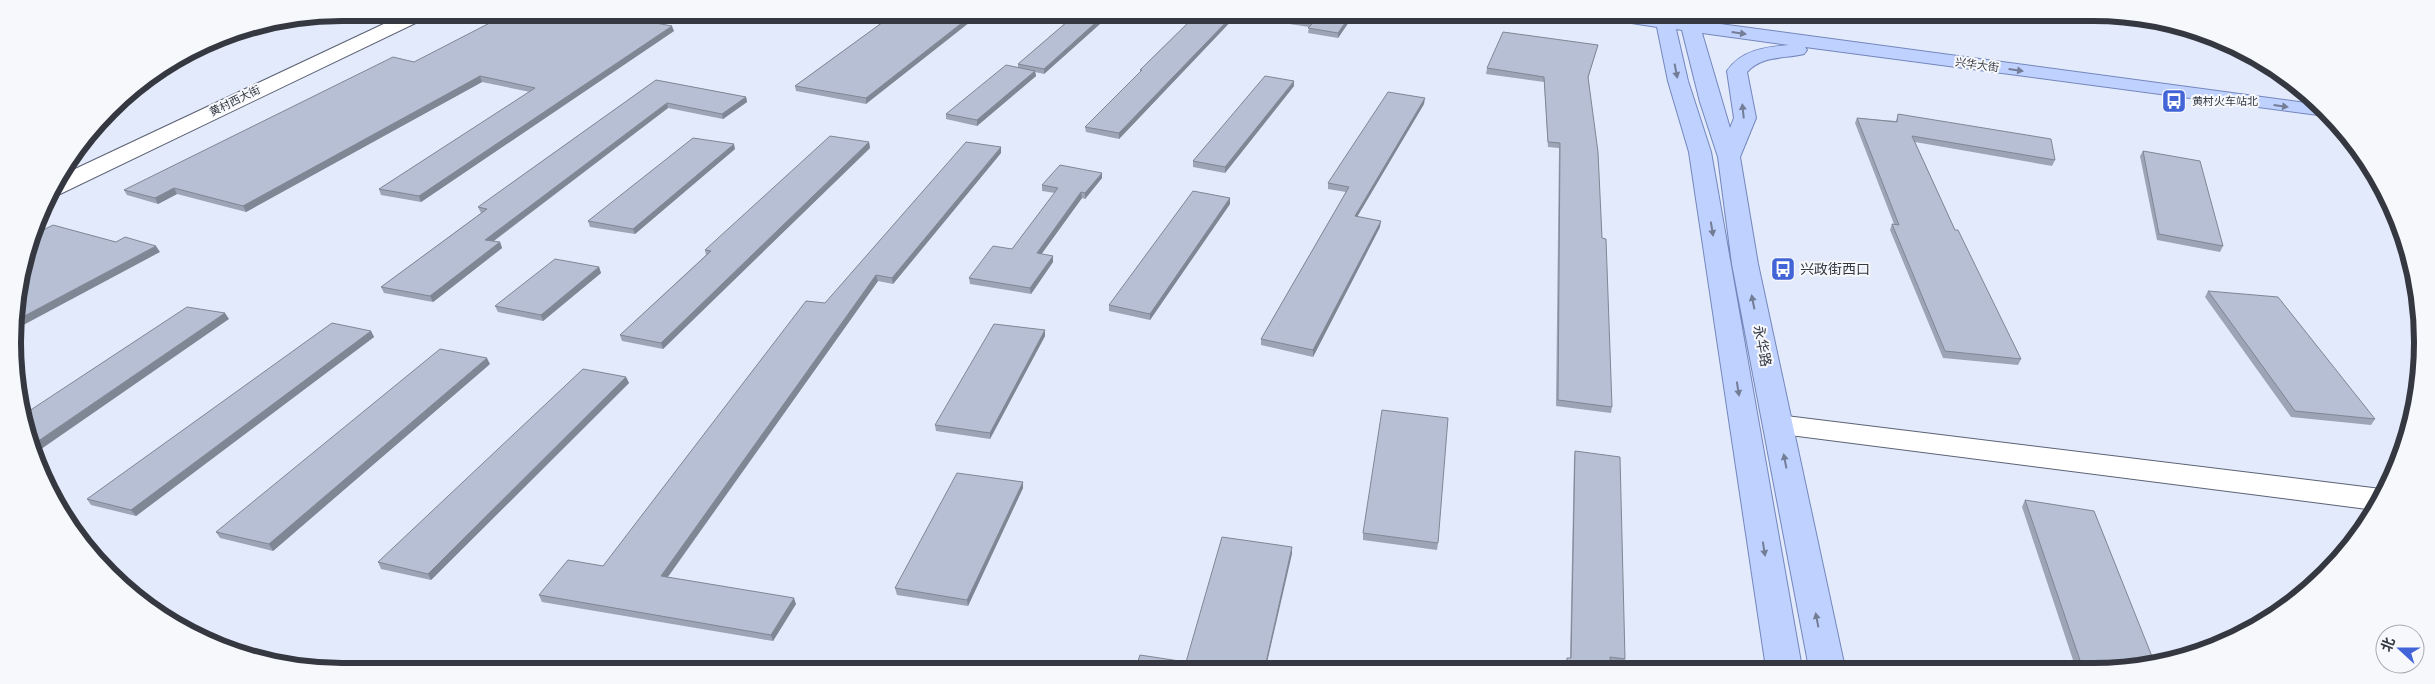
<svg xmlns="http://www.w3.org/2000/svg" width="2435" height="684" font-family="'Fira Sans Condensed','Noto Sans SC',sans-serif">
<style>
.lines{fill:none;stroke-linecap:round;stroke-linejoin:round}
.minor-casing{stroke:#5b6274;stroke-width:2}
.major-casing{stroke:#7387bc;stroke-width:2}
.minor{fill:#fff;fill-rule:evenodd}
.major{fill:#bfd1fe;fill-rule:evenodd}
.wall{fill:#9da4b5}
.shaded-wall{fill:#7f8694}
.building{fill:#b6bfd3;stroke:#7f8694}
.oneway{fill:#737d96}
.labels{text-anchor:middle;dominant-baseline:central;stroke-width:4;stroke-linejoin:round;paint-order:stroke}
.far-street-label{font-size:11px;fill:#353840;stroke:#f6f8fc}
.far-poi-label{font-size:11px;fill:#353840;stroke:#f6f8fc;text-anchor:start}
.poi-label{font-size:14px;fill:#353840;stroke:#f6f8fc;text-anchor:start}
.street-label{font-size:14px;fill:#353840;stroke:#f6f8fc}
.rim{fill:none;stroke:#353840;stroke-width:6}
</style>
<rect width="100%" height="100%" fill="#e3eafb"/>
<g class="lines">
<defs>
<path id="minor" d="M 407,13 L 430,13 L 428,17 L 58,195 L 47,196 L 58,177 Z
M 1778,415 L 2381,489 L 2385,490 L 2375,510 L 1767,432 L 1763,425 L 1767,418 Z"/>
<path id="major" d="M 1617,17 L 1697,17 L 1698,21 L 2321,105 L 2333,117 L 1805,47 L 1807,50 L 1804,54 C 1784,59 1763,55 1747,72 L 1756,118 L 1740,157 L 1758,264 L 1845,668 L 1809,668 L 1732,264 L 1718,157 L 1700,102 L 1682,30 L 1676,29 L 1688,81 L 1711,152 L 1802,668 L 1766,668 L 1689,152 L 1668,81 L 1657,27 L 1619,21 ZM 1702,33 L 1789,45 C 1766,47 1741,50 1727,71 L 1734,118 L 1730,128 Z"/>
</defs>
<!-- minor casing -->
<use href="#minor" class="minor-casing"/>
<!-- major casing -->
<use href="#major" class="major-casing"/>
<!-- minor -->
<use href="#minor" class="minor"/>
<!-- major -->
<use href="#major" class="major"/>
</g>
<!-- wall -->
<path class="wall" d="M 894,14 L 866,104 L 796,91 L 795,86 Z
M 1075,15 L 1110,15 L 1044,74 L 1035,72 L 1036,76 L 977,126 L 946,119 L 946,114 L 1018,67 L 1018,64 Z
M 1196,15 L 1353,16 L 1338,38 L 1308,33 L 1309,27 L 1236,16 L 1119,139 L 1086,132 L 1085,127 L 1140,72 L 1140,70 Z
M 674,31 L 421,202 L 381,195 L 379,189 L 530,92 L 482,82 L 246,212 L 177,194 L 158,204 L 127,195 L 124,190 L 414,62 Z
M 1598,45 L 1588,79 L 1602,238 L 1612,407 L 1611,413 L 1556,406 L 1559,148 L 1548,147 L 1544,82 L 1486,74 L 1487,68 Z
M 656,80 L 746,97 L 747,102 L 723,119 L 668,108 L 494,241 L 500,242 L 502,248 L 433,302 L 384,293 L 381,287 L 481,213 L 478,207 Z
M 1294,86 L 1225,173 L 1193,167 L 1193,161 Z
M 1424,104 L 1357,217 L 1380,227 L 1313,357 L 1261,345 L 1261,339 L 1346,192 L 1328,189 L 1328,183 Z
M 1898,114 L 2055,160 L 2052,166 L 1915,142 L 1955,230 L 2021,359 L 2018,365 L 1943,358 L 1890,230 L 1892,224 L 1894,224 L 1855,123 L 1857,118 L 1896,121 Z
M 869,142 L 870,148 L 663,349 L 622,341 L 620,335 L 706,255 L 705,250 Z
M 735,149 L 635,234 L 590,227 L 588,221 Z
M 2143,151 L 2223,246 L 2220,252 L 2157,240 L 2140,156 Z
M 1001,153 L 893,284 L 878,281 L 668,577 L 796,604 L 773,641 L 542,602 L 539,595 L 603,566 L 825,303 Z
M 1102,178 L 1085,199 L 1082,198 L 1041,254 L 1053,262 L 1031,294 L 970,284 L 969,278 L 1012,249 L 1055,193 L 1042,191 L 1042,185 Z
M 1230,198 L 1230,204 L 1150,320 L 1109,311 L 1109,305 Z
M 599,267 L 601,273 L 543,321 L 498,312 L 495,306 Z
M 2208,291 L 2375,419 L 2371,425 L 2291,417 L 2205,297 Z
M 1045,330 L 1045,336 L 990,439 L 936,431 L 935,425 Z
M 371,331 L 374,337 L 136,516 L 91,505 L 87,499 Z
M 490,364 L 273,551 L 220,538 L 216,532 Z
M 626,377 L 629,383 L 431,580 L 381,569 L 378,562 Z
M 1575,451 L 1625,659 L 1623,666 L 1610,664 L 1611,668 L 1565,668 L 1567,658 L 1570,658 L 1574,457 Z
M 1023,482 L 1023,488 L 968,606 L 897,595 L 895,588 Z
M 2025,500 L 2136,669 L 2076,669 L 2022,507 Z
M 1363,533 L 1438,543 L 1437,550 L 1363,540 Z"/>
<!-- shaded-wall -->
<path class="shaded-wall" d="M 972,15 L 979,15 L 866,104 L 866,98 Z
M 1104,15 L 1110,15 L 1044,74 L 1044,69 Z
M 1232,16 L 1236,16 L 1119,139 L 1119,133 Z
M 1350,16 L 1353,16 L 1338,38 L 1338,33 Z
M 672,26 L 674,31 L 421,202 L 419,196 Z
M 1035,71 L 1036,76 L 977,126 L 977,120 Z
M 480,76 L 482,82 L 246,212 L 243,206 Z
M 1294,81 L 1294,86 L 1225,173 L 1225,167 Z
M 746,97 L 747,102 L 723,119 L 722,114 Z
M 1425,98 L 1424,104 L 1354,222 L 1355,216 Z
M 667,103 L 668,108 L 488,245 L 485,240 Z
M 869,142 L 870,148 L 663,349 L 661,343 Z
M 734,144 L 735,149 L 635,234 L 633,229 Z
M 1001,147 L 1001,153 L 893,284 L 892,278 Z
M 1102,173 L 1102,178 L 1085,199 L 1085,193 Z
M 174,188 L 177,194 L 158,204 L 155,198 Z
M 1081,192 L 1082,198 L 1038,259 L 1037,253 Z
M 1230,198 L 1230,204 L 1150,320 L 1150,314 Z
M 1381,221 L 1380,227 L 1313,357 L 1313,350 Z
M 500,242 L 502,248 L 433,302 L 430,296 Z
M 156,246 L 160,252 L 14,330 L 13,322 Z
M 1053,256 L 1053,262 L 1031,294 L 1030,288 Z
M 599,267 L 601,273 L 543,321 L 541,315 Z
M 876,275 L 878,281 L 664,582 L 661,576 Z
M 225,313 L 229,319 L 34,454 L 31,446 Z
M 1045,330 L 1045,336 L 990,439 L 990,433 Z
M 371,331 L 374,337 L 136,516 L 131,510 Z
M 487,358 L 490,364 L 273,551 L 269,544 Z
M 626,377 L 629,383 L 431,580 L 428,574 Z
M 1023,482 L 1023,488 L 968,606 L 967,600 Z
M 1292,547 L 1292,554 L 1266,667 L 1265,667 Z
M 794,598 L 796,604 L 773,641 L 771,635 Z"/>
<!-- building -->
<path class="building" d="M 509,13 L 602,13 L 672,26 L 419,196 L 379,189 L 535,88 L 480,76 L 243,206 L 174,188 L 155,198 L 124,190 L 393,57 L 414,62 Z
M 894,14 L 972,15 L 866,98 L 795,86 Z
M 1075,15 L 1104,15 L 1044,69 L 1018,64 Z
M 1196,15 L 1232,16 L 1119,133 L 1085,127 L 1142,70 L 1140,70 Z
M 1266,16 L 1350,16 L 1338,33 L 1308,28 L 1313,23 Z
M 1503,32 L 1598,45 L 1588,77 L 1598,152 L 1602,238 L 1606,239 L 1612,407 L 1558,400 L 1560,143 L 1548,142 L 1544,77 L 1487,68 Z
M 1006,65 L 1035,71 L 977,120 L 946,114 Z
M 1265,76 L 1294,81 L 1225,167 L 1193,161 Z
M 656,80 L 746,97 L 722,114 L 667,103 L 485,240 L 500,242 L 430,296 L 381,287 L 487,209 L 478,207 Z
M 1388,92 L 1425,98 L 1355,216 L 1381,221 L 1313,350 L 1261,339 L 1349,187 L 1328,183 Z
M 1898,114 L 2051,139 L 2055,160 L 1912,136 L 1955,230 L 1958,230 L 2021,359 L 1945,351 L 1892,224 L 1899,225 L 1857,118 L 1897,122 Z
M 830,136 L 869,142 L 661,343 L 620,335 L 711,251 L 705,250 Z
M 693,138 L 734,144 L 633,229 L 588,221 Z
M 966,142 L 1001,147 L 892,278 L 876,275 L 661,576 L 794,598 L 771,635 L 539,595 L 568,560 L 603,566 L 806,301 L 825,303 Z
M 2143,151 L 2200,161 L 2223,246 L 2159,234 Z
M 1060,165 L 1102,173 L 1085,193 L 1081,192 L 1037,253 L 1053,256 L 1030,288 L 969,278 L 993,246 L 1012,249 L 1058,188 L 1042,185 Z
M 1193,191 L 1230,198 L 1150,314 L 1109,305 Z
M 53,225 L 116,242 L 125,237 L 156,246 L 13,322 L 24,256 L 31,236 Z
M 555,259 L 599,267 L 541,315 L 495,306 Z
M 2208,291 L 2278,297 L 2375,419 L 2295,411 Z
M 187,307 L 225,313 L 31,446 L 24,428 L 23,415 Z
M 332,323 L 371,331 L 131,510 L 87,499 Z
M 994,324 L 1045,330 L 990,433 L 935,425 Z
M 440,349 L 487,358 L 269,544 L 216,532 Z
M 583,369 L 626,377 L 428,574 L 378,562 Z
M 1382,410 L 1448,418 L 1438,543 L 1363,533 Z
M 1575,451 L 1620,457 L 1625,659 L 1610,657 L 1611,668 L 1567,668 L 1567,658 L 1571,658 Z
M 957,473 L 1023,482 L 967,600 L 895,588 Z
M 2025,500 L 2094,511 L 2155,664 L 2136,669 L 2083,669 Z
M 1222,537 L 1292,547 L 1265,667 L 1136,667 L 1140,655 L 1186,662 Z"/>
<!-- one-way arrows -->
<defs><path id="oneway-solid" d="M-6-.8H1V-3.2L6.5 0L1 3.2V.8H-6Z" transform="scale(1.25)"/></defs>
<g class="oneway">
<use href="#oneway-solid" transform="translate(1739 33) rotate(8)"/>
<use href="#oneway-solid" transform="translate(2016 70) rotate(8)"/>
<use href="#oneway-solid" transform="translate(1676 71) rotate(79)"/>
<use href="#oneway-solid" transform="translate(2281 106) rotate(8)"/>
<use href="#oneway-solid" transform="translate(1743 111) rotate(-96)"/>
<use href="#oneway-solid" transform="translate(1712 229) rotate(81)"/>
<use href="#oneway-solid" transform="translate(1753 302) rotate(-101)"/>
<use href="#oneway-solid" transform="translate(1738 389) rotate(81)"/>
<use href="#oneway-solid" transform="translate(1785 461) rotate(-101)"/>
<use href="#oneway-solid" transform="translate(1764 549) rotate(81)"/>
<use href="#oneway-solid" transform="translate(1817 620) rotate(-101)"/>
</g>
<!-- icons -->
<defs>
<symbol id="bus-square" viewBox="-11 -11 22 22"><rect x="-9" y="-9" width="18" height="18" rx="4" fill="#4264d6" stroke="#f6f8fc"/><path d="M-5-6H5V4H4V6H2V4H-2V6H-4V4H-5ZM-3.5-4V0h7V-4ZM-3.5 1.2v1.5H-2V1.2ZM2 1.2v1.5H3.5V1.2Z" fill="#fff"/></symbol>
</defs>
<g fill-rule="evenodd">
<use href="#bus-square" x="2160" y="87" width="28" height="28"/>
<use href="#bus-square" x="1769" y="255" width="28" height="28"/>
</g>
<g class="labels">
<!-- far-street labels -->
<g class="far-street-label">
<text transform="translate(1977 65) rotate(8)">兴华大街</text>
<text transform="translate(235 101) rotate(-26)">黄村西大街</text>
</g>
<!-- far-poi labels -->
<g class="far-poi-label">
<text x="2192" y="101">黄村火车站北</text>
</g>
<!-- poi labels -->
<g class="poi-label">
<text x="1800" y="269">兴政街西口</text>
</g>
<!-- street labels -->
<g class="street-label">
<text transform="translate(1762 346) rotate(79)">永华路</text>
</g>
</g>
<!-- crop -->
<path d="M0 0H2435V684H0ZM342 21H2093A321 321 0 0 1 2414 342V342A321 321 0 0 1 2093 663H342A321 321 0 0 1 21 342V342A321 321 0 0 1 342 21Z" fill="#f6f8fc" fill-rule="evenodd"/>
<path class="rim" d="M342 21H2093A321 321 0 0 1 2414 342V342A321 321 0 0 1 2093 663H342A321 321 0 0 1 21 342V342A321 321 0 0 1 342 21Z"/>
<!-- north arrow -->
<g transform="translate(2400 649) rotate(291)"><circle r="24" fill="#f6f8fc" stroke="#a9abb1"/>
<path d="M0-4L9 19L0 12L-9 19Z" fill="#4264d6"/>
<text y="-8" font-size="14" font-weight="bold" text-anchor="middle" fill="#353840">北</text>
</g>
</svg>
